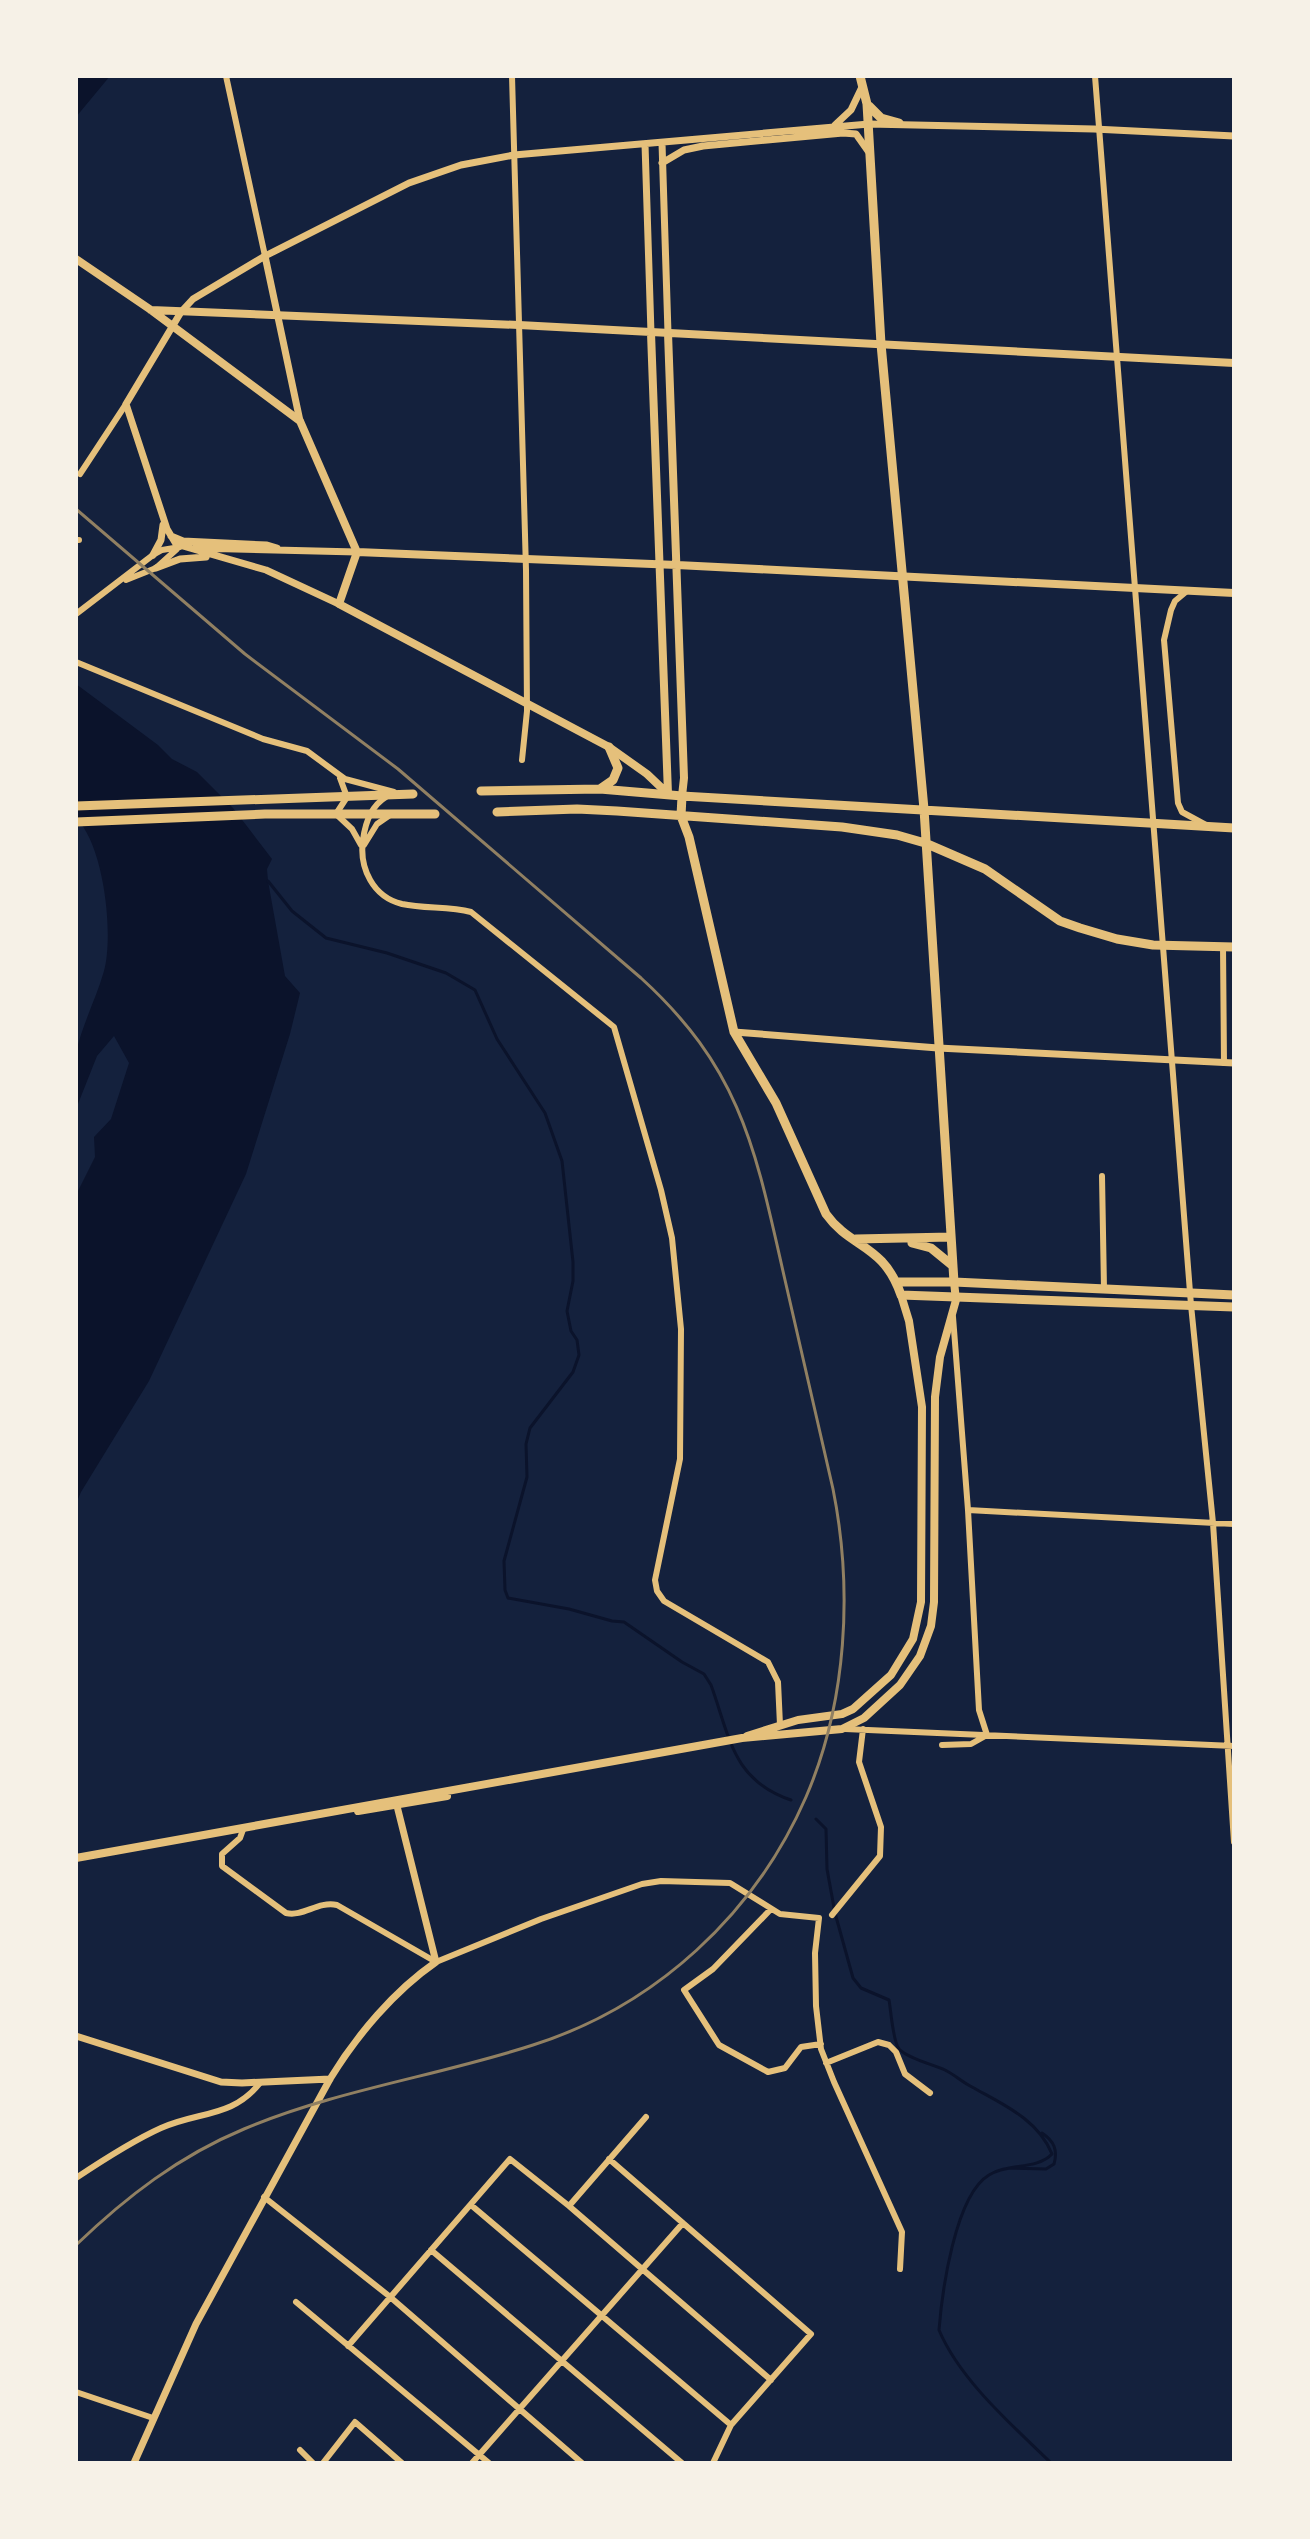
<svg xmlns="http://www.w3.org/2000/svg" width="1310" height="2539" font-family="'Titillium Web',sans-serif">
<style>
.water{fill:#0b132b}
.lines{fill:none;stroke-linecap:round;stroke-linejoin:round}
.stream{stroke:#0b132b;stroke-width:3}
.minor{stroke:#e5c07b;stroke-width:6}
.tertiary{stroke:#e5c07b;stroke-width:7}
.secondary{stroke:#e5c07b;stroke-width:8}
.primary{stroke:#e5c07b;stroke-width:9}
.rail{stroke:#918062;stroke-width:3}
</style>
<rect width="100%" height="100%" fill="#14213d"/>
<!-- water -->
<path class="water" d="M 76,76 L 110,76 L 76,117 Z
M 76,684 L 158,745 L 172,759 L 197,772 L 233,808 L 272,859 L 267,869 L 268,881 L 285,976 L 300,993 L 290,1034 L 246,1174 L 149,1381 L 81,1492 L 76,1504 L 76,1195 L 95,1157 L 94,1137 L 111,1119 L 129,1063 L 114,1036 L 97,1056 L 76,1109 C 76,1091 73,1070 76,1053 C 82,1025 96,999 104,971 C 114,934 104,845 76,818 Z"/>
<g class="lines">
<!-- stream -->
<path class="stream" d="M 268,881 L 292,911 L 326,938 L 387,953 L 446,973 L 475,990 L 497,1039 L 545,1113 L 562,1161 L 573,1262 L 573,1281 L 567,1311 L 571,1331 L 577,1340 L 579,1355 L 573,1372 L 530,1428 L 526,1444 L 527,1477 L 504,1561 L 505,1590 L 508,1598 L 569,1609 L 612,1621 L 624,1622 L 682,1662 L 704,1674 L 711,1685 C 730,1737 732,1780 791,1800
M 816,1819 L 826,1829 L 827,1869 L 835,1913 L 853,1978 L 861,1988 L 889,2000 C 891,2011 893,2042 899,2049 C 909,2059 932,2064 945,2070 C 955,2075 962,2082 972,2087 C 1002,2104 1038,2119 1052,2154 C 1037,2170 1008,2163 989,2175 C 955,2195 942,2292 939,2330 C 960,2380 1012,2425 1051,2463
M 1009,2168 L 1046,2169 L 1054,2164 C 1058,2150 1054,2141 1042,2133"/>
<!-- minor -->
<path class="minor" d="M 226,76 L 265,256
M 512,76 L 526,570 L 527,711 L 522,760
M 1095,76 L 1191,1305 L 1213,1523 L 1234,1842
M 80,474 L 126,404
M 76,540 L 79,540
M 126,580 L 156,568 L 177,549
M 1187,591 L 1175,601 L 1171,610 L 1164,640 L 1178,803 L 1182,812 L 1206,825
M 76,614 L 153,555 L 162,550 L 180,547
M 76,662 L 263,739 L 307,751 L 345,779 L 394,792
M 340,778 L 347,797 L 336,814 L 352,829 L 361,845
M 386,797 C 371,806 365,824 363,840 C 359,868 373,897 402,904 C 425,909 449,906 471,912 L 614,1027 L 661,1190 L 672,1238 L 681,1329 L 680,1459 L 655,1580 L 657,1591 L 664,1601 L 768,1662 L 778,1682 L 780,1725
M 364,845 L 377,824 L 390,815
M 1223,946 L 1224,1063
M 1102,1176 L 1104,1289
M 953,1317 L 968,1510 L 979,1710 L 987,1735
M 968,1510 L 1234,1524
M 845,1729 L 1234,1746
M 942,1745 L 971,1744 L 987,1735
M 244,1827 L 240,1838 L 222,1854 L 222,1866 L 286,1913 C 304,1917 317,1901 337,1905 L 436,1962 L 541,1919 L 642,1884 L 661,1881 L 730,1883 L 780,1914 L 819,1918 L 815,1953 L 816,2006 L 821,2049 L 834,2082 L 902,2232 L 900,2269
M 771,1909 L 713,1969 L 684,1990 L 719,2045 L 768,2072 L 785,2068 L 801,2047 L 821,2044
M 832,1915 L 880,1856 L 881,1827 L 859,1762 L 863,1729
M 826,2063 L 878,2042 L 889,2045 L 896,2052 L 905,2074 L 930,2093
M 609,2159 L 811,2334 L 731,2425 L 713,2463
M 76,2178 C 103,2160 132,2141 161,2128 C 199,2111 232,2118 260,2083
M 264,2197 L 389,2296 L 582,2463
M 471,2205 L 731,2425
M 569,2206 L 646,2117
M 431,2250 L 682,2463
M 296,2302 L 489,2463
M 348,2346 L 510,2159 L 569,2206 L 771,2380
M 76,2392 L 153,2418
M 300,2450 L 313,2463
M 323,2463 L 355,2422 L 402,2463
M 472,2463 L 683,2223"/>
<!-- tertiary -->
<path class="tertiary" d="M 835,125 L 851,110 L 862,87
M 662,143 L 668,333
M 645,144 L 651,333
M 662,163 L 684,150 L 703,146 L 843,133 L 856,134 L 868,151
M 265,256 L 300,421
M 171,536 L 183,541 L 267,545 L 277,548
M 195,548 L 357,552
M 153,555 L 161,540 L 163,525
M 156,568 L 180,559 L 206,557
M 339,604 L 266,570 L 176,544 L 167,529 L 126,404 L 181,312 L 193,299 L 265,256 L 409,183 L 461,165 L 514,155 L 869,124 L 1094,129 L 1234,136
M 734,1032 L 938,1048 L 1234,1063
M 76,2036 L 221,2082 L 242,2083 L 330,2079
M 134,2463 L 196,2324 L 330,2079 C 357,2035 394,1991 436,1962 L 397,1806"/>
<!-- secondary -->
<path class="secondary" d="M 76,259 L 151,310 L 300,421 L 357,552 L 339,604 L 609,747 L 647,774 L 668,794
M 151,310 L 519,325 L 1234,363
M 651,333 L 668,794
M 668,333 L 684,778 L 682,796
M 357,552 L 677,565 L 1234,593
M 747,1736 L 798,1720 L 842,1714 L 853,1709 L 891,1675 L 913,1639 L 921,1602 L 922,1407 L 909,1321 L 901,1295
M 358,1811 L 447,1796
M 76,1858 L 742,1738 L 842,1729 L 864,1718 L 900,1685 L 920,1656 L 931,1626 L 934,1602 L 935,1397 L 940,1357 L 956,1300 L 954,1282"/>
<!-- primary -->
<path class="primary" d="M 860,76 L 867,104 L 881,344 L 924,809 L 954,1282
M 869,106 L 881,118 L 899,123
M 600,789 L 613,780 L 618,768 L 609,747
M 481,791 L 600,789 L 682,796 L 1234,828
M 682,796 L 681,816 L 689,837 L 734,1032 L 776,1103 L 826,1214 C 851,1249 883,1243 901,1295 L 1234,1307
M 76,806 L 413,794
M 497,812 L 577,809 L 617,811 L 842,827 L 897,835 L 925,843 L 985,869 L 1060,921 L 1080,928 L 1117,939 L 1153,945 L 1234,947
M 76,822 L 265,814 L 435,814
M 856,1239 L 951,1237
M 912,1243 L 931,1248 L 953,1266
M 897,1282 L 954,1282 L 1234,1295"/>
<!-- rail -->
<path class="rail" d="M 76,509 L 245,654 L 398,769 L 641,978 C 743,1071 756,1153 785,1280 C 801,1350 817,1419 833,1489 C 853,1589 847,1702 806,1797 C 755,1914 656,2006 533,2045 C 438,2076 336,2090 244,2129 C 179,2156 126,2197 76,2245"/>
</g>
<!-- border -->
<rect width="1310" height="2539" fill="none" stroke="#f6f1e7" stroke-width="156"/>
</svg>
